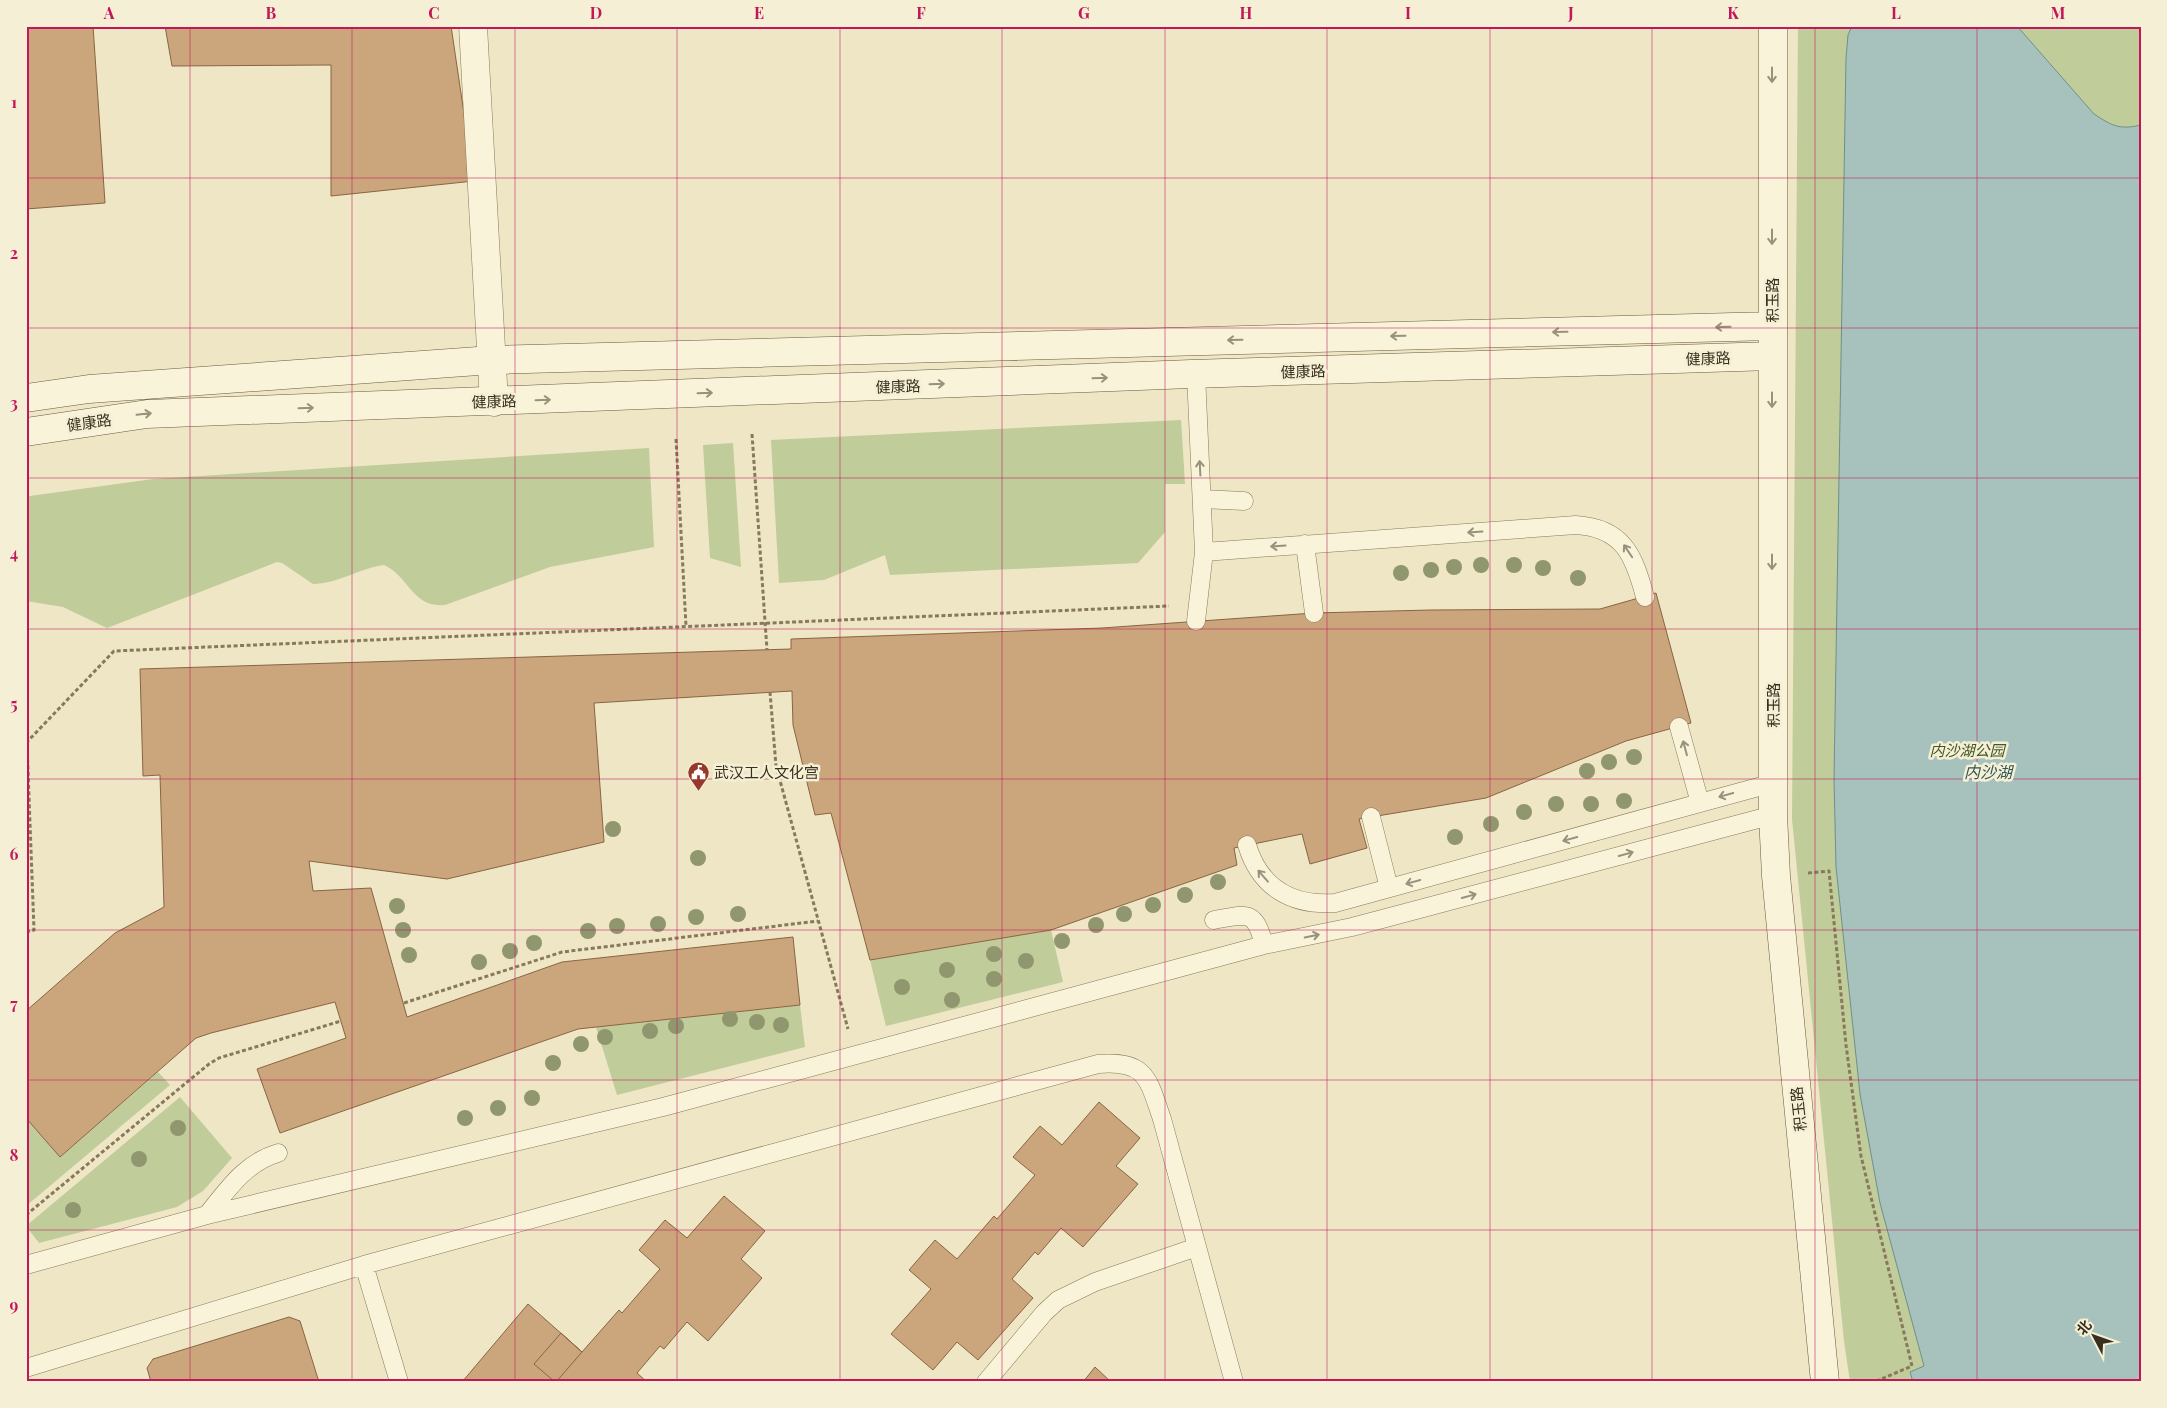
<svg xmlns="http://www.w3.org/2000/svg" width="2167" height="1408" font-family="'Playfair Display','Noto Sans SC',serif">
<style>
.green{fill:#c0cc99}
.water{fill:#a7c1bc;stroke:#6d908b}
.building{fill:#cba67c;stroke:#886542}
.lines{fill:none;stroke-linecap:round;stroke-linejoin:round}
.lane-casing{stroke:#89795b;stroke-width:19}
.street-casing{stroke:#89795b;stroke-width:29}
.secondary-casing{stroke:#6b5a3f;stroke-width:29}
.path{stroke:#89795b;stroke-width:3;stroke-dasharray:4 2.5;stroke-linecap:butt}
.lane{stroke:#f8f3d9;stroke-width:18}
.street{stroke:#f8f3d9;stroke-width:28}
.secondary{stroke:#f8f3d9;stroke-width:28}
.tree{fill:#90966e}
.oneway{stroke:#98917c}
.grid{fill:none;stroke:#c2185b;stroke-width:1;stroke-opacity:0.55}
.labels{text-anchor:middle;dominant-baseline:central;stroke-width:5;stroke-linejoin:round;paint-order:stroke}
.street-label{font-size:15px;fill:#392f1f;stroke:#f5f0d5}
.park-label{font-size:15px;font-style:italic;fill:#445526;stroke:#f5f0d5}
.poi-label{font-size:15px;fill:#392f1f;stroke:#f5f0d5;text-anchor:start}
.water-label{font-size:16px;font-style:italic;fill:#2f5658;stroke:#f5f0d5}
.neatline{fill:none;stroke:#c2185b;stroke-width:2}
.grid-label{font-size:16px;text-anchor:middle;font-weight:bold;fill:#c2185b}
</style>
<rect width="100%" height="100%" fill="#eee6c5"/>
<!-- green -->
<path class="green" d="M 1798,26 L 2141,26 L 2141,1382 L 1850,1382 L 1844,1341 L 1792,819 Z
M 1181,420 L 1185,484 L 1165,484 L 1165,532 L 1138,563 L 890,575 L 885,555 L 824,580 L 779,583 L 771,440 Z
M 733,443 L 741,567 L 710,558 L 703,445 Z
M 649,448 L 654,547 L 550,567 L 445,605 C 412,608 409,576 384,565 C 360,568 337,584 313,584 L 282,563 L 277,562 L 107,628 L 63,607 L 26,601 L 26,497 L 30,496 L 153,479 Z
M 1051,930 L 1063,982 L 886,1026 L 870,960 Z
M 800,1005 L 805,1047 L 617,1095 L 596,1027 Z
M 158,1072 L 170,1085 L 26,1206 L 26,1118 L 60,1157 Z
M 180,1097 L 232,1158 L 203,1191 L 177,1207 L 39,1243 L 26,1226 Z"/>
<!-- water -->
<path class="water" d="M 1852,26 L 2017,26 L 2094,114 C 2112,126 2120,130 2141,125 L 2141,1382 L 1913,1382 L 1910,1372 L 1924,1366 L 1880,1203 L 1860,1094 L 1836,867 L 1834,779 L 1846,58 L 1848,35 Z"/>
<!-- building -->
<path class="building" d="M 26,26 L 93,26 L 105,203 L 26,209 Z
M 165,26 L 451,26 L 474,181 L 331,196 L 331,65 L 172,66 Z
M 1656,593 L 1691,723 L 1626,741 L 1486,798 L 1359,819 L 1367,848 L 1310,864 L 1302,834 L 1234,848 L 1237,865 L 1051,930 L 870,960 L 831,813 L 815,815 L 793,725 L 792,691 L 594,703 L 604,842 L 447,879 L 309,861 L 313,891 L 371,888 L 407,1017 L 562,962 L 793,937 L 800,1005 L 578,1029 L 280,1133 L 257,1069 L 346,1038 L 335,1002 L 211,1033 L 196,1038 L 60,1157 L 26,1118 L 26,1011 L 115,933 L 164,907 L 160,775 L 143,776 L 140,669 L 791,649 L 791,639 L 1102,628 L 1314,613 L 1430,610 L 1600,609 Z
M 1099,1102 L 1140,1138 L 1116,1166 L 1138,1184 L 1083,1247 L 1061,1228 L 1038,1255 L 1035,1252 L 1012,1279 L 1033,1298 L 978,1360 L 957,1342 L 933,1370 L 891,1334 L 931,1289 L 909,1270 L 935,1240 L 957,1259 L 994,1216 L 997,1219 L 1035,1175 L 1013,1157 L 1040,1126 L 1062,1145 Z
M 724,1196 L 765,1231 L 741,1259 L 762,1278 L 708,1341 L 687,1322 L 664,1349 L 660,1346 L 637,1373 L 647,1382 L 555,1382 L 534,1364 L 561,1333 L 582,1352 L 619,1310 L 622,1313 L 660,1269 L 639,1250 L 665,1220 L 687,1238 Z
M 528,1304 L 582,1352 L 556,1382 L 462,1382 Z
M 289,1317 L 300,1321 L 319,1382 L 151,1382 L 147,1368 L 153,1359 Z
M 1095,1367 L 1111,1382 L 1083,1382 Z"/>
<g class="lines">
<defs>
<path id="lane" d="M 1196,374 L 1204,552 L 1196,621
M 1202,499 L 1244,501
M 1305,544 L 1314,613
M 1204,552 L 1576,525 C 1623,528 1634,555 1645,597
M 1679,727 L 1700,803
M 1371,817 L 1389,888
M 1247,845 C 1260,888 1292,906 1335,903 L 1773,783
M 1214,920 C 1247,914 1255,909 1264,945
M 207,1215 C 228,1189 245,1163 278,1153
M 26,1265 L 207,1215 L 663,1107 L 1264,945 L 1352,927 L 1773,815
M 364,1265 L 399,1382
M 26,1368 L 364,1265 L 1098,1064 C 1147,1060 1148,1079 1162,1119 L 1234,1382
M 986,1382 L 1044,1313 L 1058,1300 L 1095,1282 L 1197,1247"/>
<path id="street" d="M 473,26 L 494,402"/>
<path id="secondary" d="M 1773,26 L 1773,815 L 1776,876 L 1825,1382
M 26,398 L 89,389 L 492,360 L 1771,326
M 26,432 L 147,414 L 1191,374 L 1772,356"/>
</defs>
<!-- lane casing -->
<use href="#lane" class="lane-casing"/>
<!-- street casing -->
<use href="#street" class="street-casing"/>
<!-- secondary casing -->
<use href="#secondary" class="secondary-casing"/>
<!-- path -->
<path class="path" d="M 752,434 L 767,650
M 676,439 L 686,626
M 770,692 L 776,766 L 848,1029
M 26,743 L 114,651 L 1169,606
M 1808,873 L 1829,871 L 1846,1045 L 1861,1156 L 1912,1366 L 1874,1382
M 26,932 L 34,930 L 27,743
M 404,1003 L 562,952 L 818,921
M 26,1215 L 209,1064 L 219,1058 L 341,1021"/>
<!-- lane -->
<use href="#lane" class="lane"/>
<!-- street -->
<use href="#street" class="street"/>
<!-- secondary -->
<use href="#secondary" class="secondary"/>
</g>
<!-- trees -->
<g class="tree">
<circle cx="1481" cy="565" r="8"/>
<circle cx="1514" cy="565" r="8"/>
<circle cx="1454" cy="567" r="8"/>
<circle cx="1543" cy="568" r="8"/>
<circle cx="1431" cy="570" r="8"/>
<circle cx="1401" cy="573" r="8"/>
<circle cx="1578" cy="578" r="8"/>
<circle cx="1634" cy="757" r="8"/>
<circle cx="1609" cy="762" r="8"/>
<circle cx="1587" cy="771" r="8"/>
<circle cx="1624" cy="801" r="8"/>
<circle cx="1556" cy="804" r="8"/>
<circle cx="1591" cy="804" r="8"/>
<circle cx="1524" cy="812" r="8"/>
<circle cx="1491" cy="824" r="8"/>
<circle cx="613" cy="829" r="8"/>
<circle cx="1455" cy="837" r="8"/>
<circle cx="698" cy="858" r="8"/>
<circle cx="1218" cy="882" r="8"/>
<circle cx="1185" cy="895" r="8"/>
<circle cx="1153" cy="905" r="8"/>
<circle cx="397" cy="906" r="8"/>
<circle cx="738" cy="914" r="8"/>
<circle cx="1124" cy="914" r="8"/>
<circle cx="696" cy="917" r="8"/>
<circle cx="658" cy="924" r="8"/>
<circle cx="1096" cy="925" r="8"/>
<circle cx="617" cy="926" r="8"/>
<circle cx="403" cy="930" r="8"/>
<circle cx="588" cy="931" r="8"/>
<circle cx="1062" cy="941" r="8"/>
<circle cx="534" cy="943" r="8"/>
<circle cx="510" cy="951" r="8"/>
<circle cx="994" cy="954" r="8"/>
<circle cx="409" cy="955" r="8"/>
<circle cx="1026" cy="961" r="8"/>
<circle cx="479" cy="962" r="8"/>
<circle cx="947" cy="970" r="8"/>
<circle cx="994" cy="979" r="8"/>
<circle cx="902" cy="987" r="8"/>
<circle cx="952" cy="1000" r="8"/>
<circle cx="730" cy="1019" r="8"/>
<circle cx="757" cy="1022" r="8"/>
<circle cx="781" cy="1025" r="8"/>
<circle cx="676" cy="1026" r="8"/>
<circle cx="650" cy="1031" r="8"/>
<circle cx="605" cy="1037" r="8"/>
<circle cx="581" cy="1044" r="8"/>
<circle cx="553" cy="1063" r="8"/>
<circle cx="532" cy="1098" r="8"/>
<circle cx="498" cy="1108" r="8"/>
<circle cx="465" cy="1118" r="8"/>
<circle cx="178" cy="1128" r="8"/>
<circle cx="139" cy="1159" r="8"/>
<circle cx="73" cy="1210" r="8"/>
</g>
<!-- one-way arrows -->
<defs><path id="oneway-shaft" d="M-6 0H5M1.5-3L5.5 0L1.5 3" fill="none" stroke-width="1.6" stroke-linecap="round" stroke-linejoin="round" transform="scale(1.25)"/></defs>
<g class="oneway">
<use href="#oneway-shaft" transform="translate(1772 75) rotate(90)"/>
<use href="#oneway-shaft" transform="translate(1772 237) rotate(90)"/>
<use href="#oneway-shaft" transform="translate(1723 327) rotate(179)"/>
<use href="#oneway-shaft" transform="translate(1560 332) rotate(179)"/>
<use href="#oneway-shaft" transform="translate(1398 336) rotate(179)"/>
<use href="#oneway-shaft" transform="translate(1235 340) rotate(179)"/>
<use href="#oneway-shaft" transform="translate(1100 378) rotate(-2)"/>
<use href="#oneway-shaft" transform="translate(937 384) rotate(-2)"/>
<use href="#oneway-shaft" transform="translate(705 393) rotate(-2)"/>
<use href="#oneway-shaft" transform="translate(543 400) rotate(-2)"/>
<use href="#oneway-shaft" transform="translate(1772 400) rotate(90)"/>
<use href="#oneway-shaft" transform="translate(306 408) rotate(-2)"/>
<use href="#oneway-shaft" transform="translate(144 414) rotate(-6)"/>
<use href="#oneway-shaft" transform="translate(1200 468) rotate(-93)"/>
<use href="#oneway-shaft" transform="translate(1475 532) rotate(176)"/>
<use href="#oneway-shaft" transform="translate(1278 546) rotate(176)"/>
<use href="#oneway-shaft" transform="translate(1628 551) rotate(-124)"/>
<use href="#oneway-shaft" transform="translate(1772 562) rotate(90)"/>
<use href="#oneway-shaft" transform="translate(1685 748) rotate(-105)"/>
<use href="#oneway-shaft" transform="translate(1726 795) rotate(165)"/>
<use href="#oneway-shaft" transform="translate(1570 839) rotate(165)"/>
<use href="#oneway-shaft" transform="translate(1626 854) rotate(-15)"/>
<use href="#oneway-shaft" transform="translate(1263 876) rotate(-131)"/>
<use href="#oneway-shaft" transform="translate(1413 882) rotate(165)"/>
<use href="#oneway-shaft" transform="translate(1469 896) rotate(-15)"/>
<use href="#oneway-shaft" transform="translate(1312 936) rotate(-12)"/>
</g>
<!-- grid -->
<path class="grid" d="M 190,26 L 190,1382M 352,26 L 352,1382M 515,26 L 515,1382M 677,26 L 677,1382M 840,26 L 840,1382M 1002,26 L 1002,1382M 1165,26 L 1165,1382M 1327,26 L 1327,1382M 1490,26 L 1490,1382M 1652,26 L 1652,1382M 1815,26 L 1815,1382M 1977,26 L 1977,1382M 26,178 L 2141,178M 26,328 L 2141,328M 26,478 L 2141,478M 26,629 L 2141,629M 26,779 L 2141,779M 26,930 L 2141,930M 26,1080 L 2141,1080M 26,1230 L 2141,1230"/>
<!-- icons -->
<defs>
<symbol id="civic-pin" viewBox="-11 -11 22 30"><path d="M0 17L-7.5 6A9.5 9.5 0 1 1 7.5 6Z" fill="#97382c" stroke="#f5f0d5"/><path d="M-.6-6.5H3V-4.5H.6V-3L4-1V1h2V6H-6V1h2V-1L-.6-3ZM-1.2 2.5V6h2.4V2.5Z" fill="#fff"/></symbol>
</defs>
<g fill-rule="evenodd">
<use href="#civic-pin" x="686" y="760" width="25" height="34"/>
</g>
<g class="labels">
<!-- street labels -->
<g class="street-label">
<text transform="translate(1772 300) rotate(-90)">积玉路</text>
<text transform="translate(1708 358) rotate(-2)">健康路</text>
<text transform="translate(1303 371) rotate(-2)">健康路</text>
<text transform="translate(898 386) rotate(-2)">健康路</text>
<text transform="translate(494 401) rotate(-2)">健康路</text>
<text transform="translate(89 422) rotate(-8)">健康路</text>
<text transform="translate(1773 705) rotate(-90)">积玉路</text>
<text transform="translate(1798 1109) rotate(-96)">积玉路</text>
</g>
<!-- park labels -->
<g class="park-label">
<text x="1967" y="750">内沙湖公园</text>
</g>
<!-- poi labels -->
<g class="poi-label">
<text x="714" y="772">武汉工人文化宫</text>
</g>
<!-- water labels -->
<g class="water-label">
<text x="1988" y="771">内沙湖</text>
</g>
</g>
<!-- border -->
<rect width="2167" height="1408" fill="none" stroke="#f5f0d5" stroke-width="55"/>
<!-- north arrow -->
<g transform="translate(2094 1336) rotate(311)" stroke="#f5f0d5" stroke-width="4" paint-order="stroke">
<path d="M0-4L9 19L0 12L-9 19Z" fill="#392f1f"/>
<text y="-8" font-size="14" font-weight="bold" text-anchor="middle" fill="#392f1f">北</text>
</g>
<rect x="28" y="28" width="2112" height="1352" class="neatline"/>
<g class="grid-label">
<text x="109" y="19">A</text>
<text x="271" y="19">B</text>
<text x="434" y="19">C</text>
<text x="596" y="19">D</text>
<text x="759" y="19">E</text>
<text x="921" y="19">F</text>
<text x="1084" y="19">G</text>
<text x="1246" y="19">H</text>
<text x="1408" y="19">I</text>
<text x="1571" y="19">J</text>
<text x="1733" y="19">K</text>
<text x="1896" y="19">L</text>
<text x="2058" y="19">M</text>
<text x="14" y="108">1</text>
<text x="14" y="259">2</text>
<text x="14" y="409">3</text>
<text x="14" y="559">4</text>
<text x="14" y="710">5</text>
<text x="14" y="860">6</text>
<text x="14" y="1010">7</text>
<text x="14" y="1161">8</text>
<text x="14" y="1311">9</text>
</g>
</svg>
